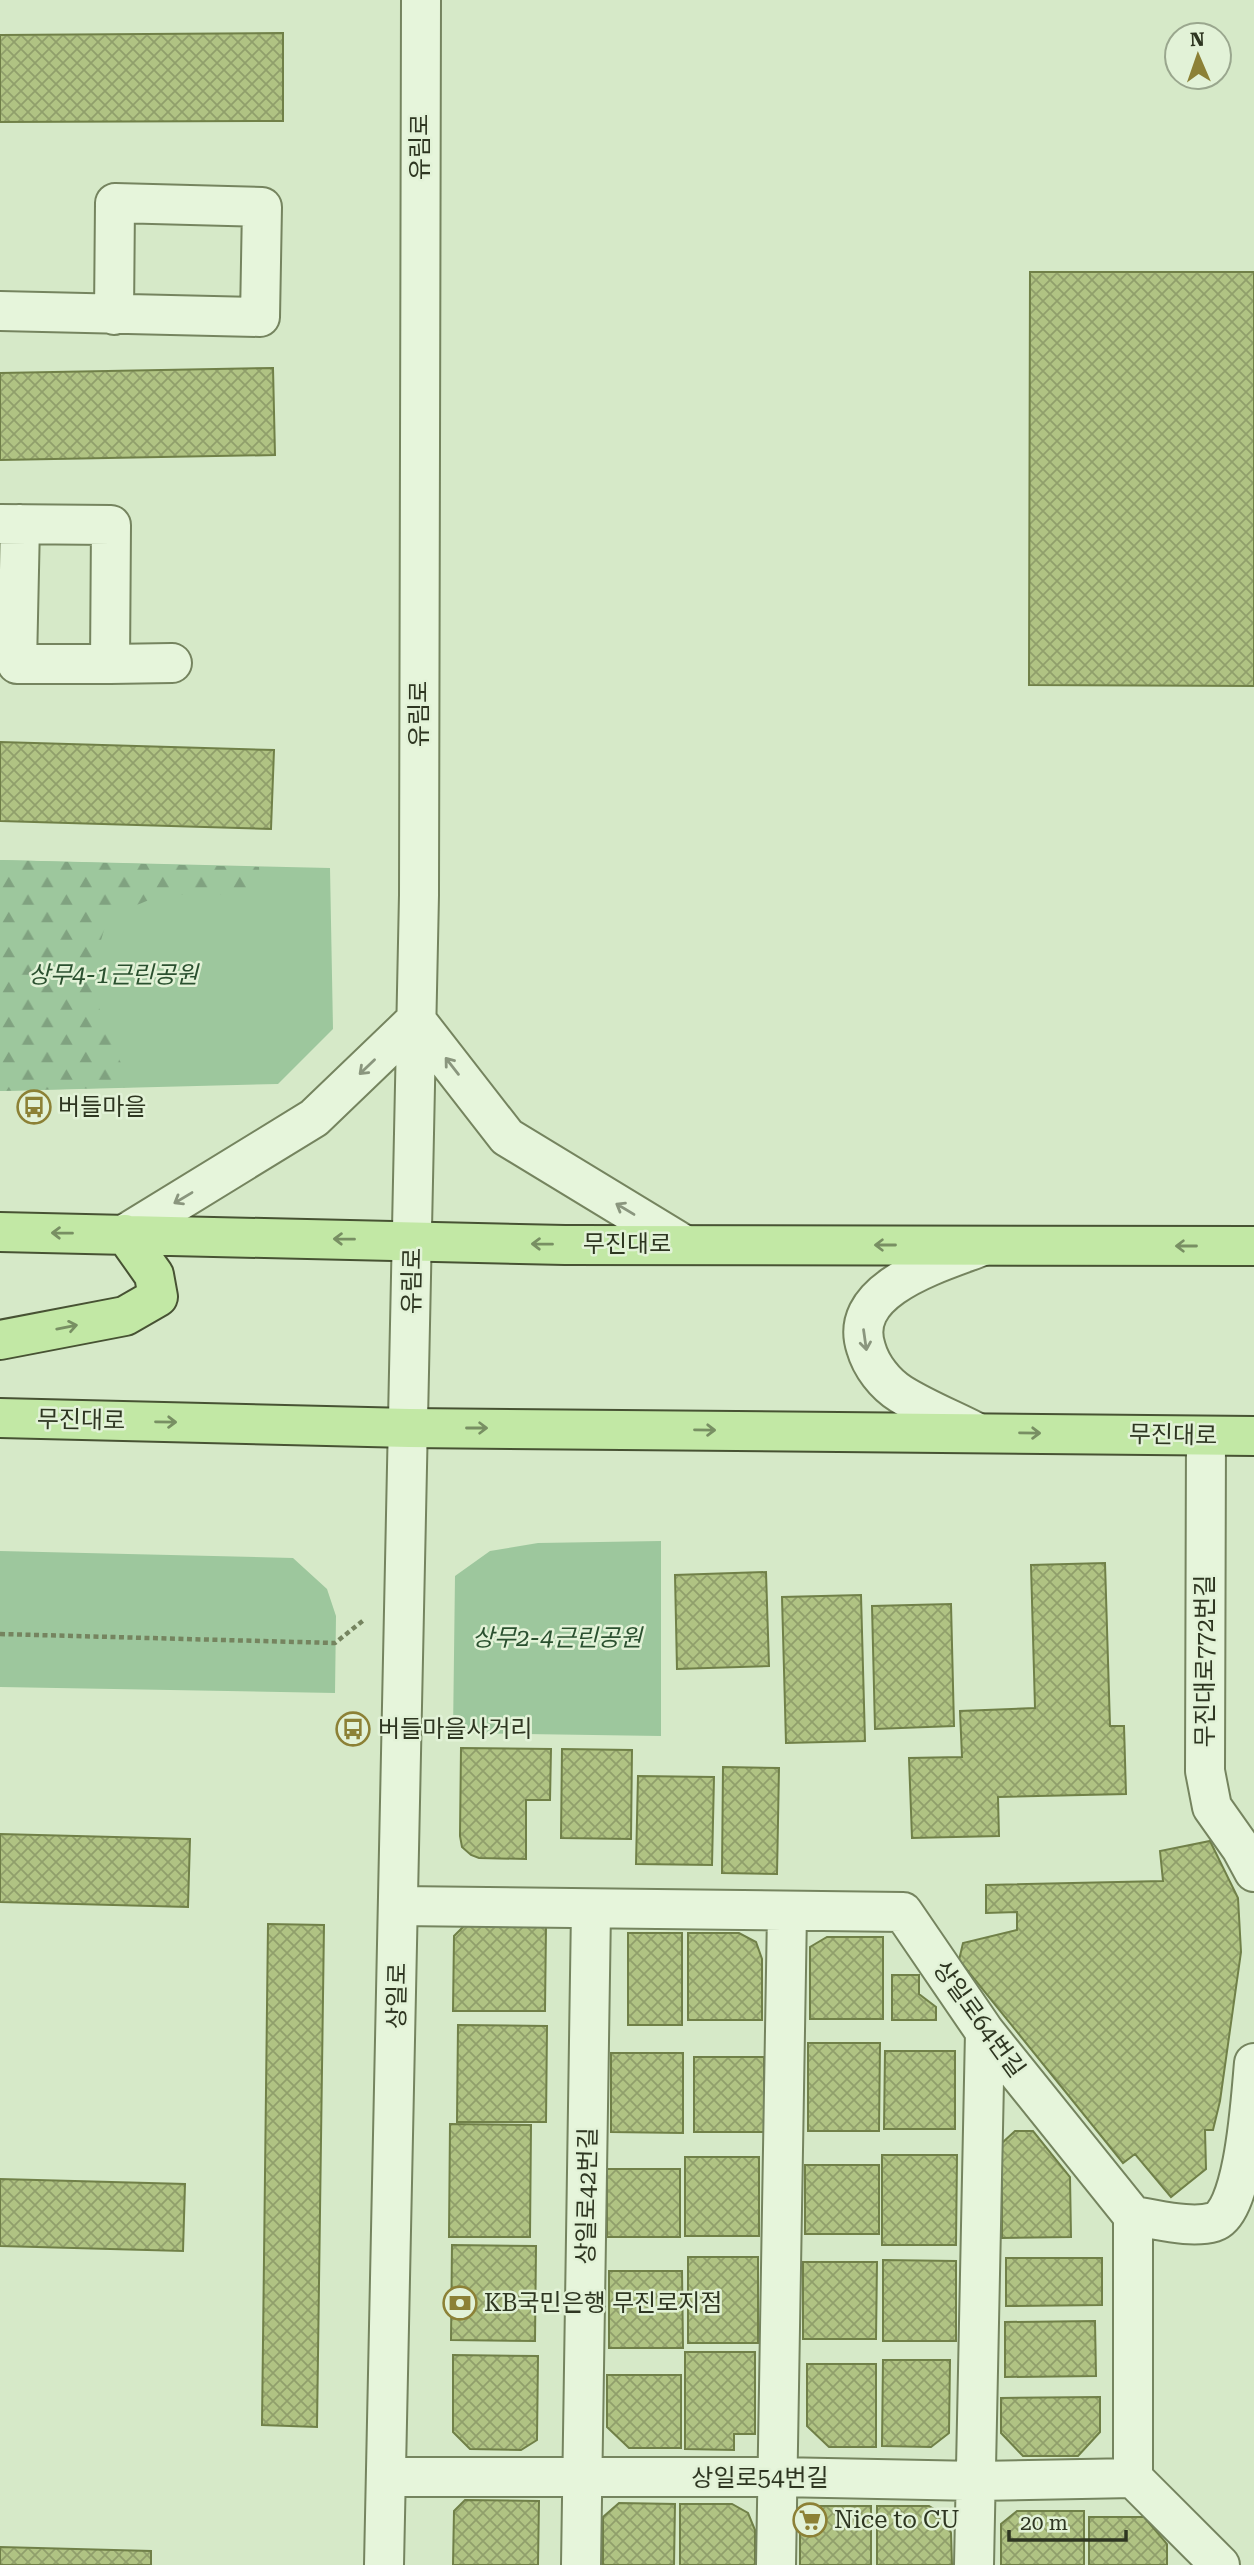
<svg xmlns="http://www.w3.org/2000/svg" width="1254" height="2565" font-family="'Roboto Serif','Noto Sans KR',serif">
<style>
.green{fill:#9dc79d}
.forest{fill:url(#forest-firs)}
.building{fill:url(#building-cross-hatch);stroke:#708048;stroke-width:2}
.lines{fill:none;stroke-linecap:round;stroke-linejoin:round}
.minor-casing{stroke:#75845f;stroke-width:42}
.major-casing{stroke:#475233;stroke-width:42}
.path{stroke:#75845f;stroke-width:4.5;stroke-dasharray:5 3.5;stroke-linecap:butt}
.minor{stroke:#e6f5db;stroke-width:38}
.major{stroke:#c2e8a5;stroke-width:38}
.oneway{stroke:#8a967e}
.oneway2{stroke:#788f63}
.labels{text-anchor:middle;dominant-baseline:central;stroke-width:5;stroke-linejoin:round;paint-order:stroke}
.street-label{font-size:24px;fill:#2e3621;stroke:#e2f2d7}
.park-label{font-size:24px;font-style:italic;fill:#2a502f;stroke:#e2f2d7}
.poi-label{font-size:24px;fill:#2e3621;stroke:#e2f2d7;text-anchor:start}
</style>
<defs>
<pattern id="forest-firs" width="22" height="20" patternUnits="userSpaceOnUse" patternTransform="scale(1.75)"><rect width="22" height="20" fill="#9dc79d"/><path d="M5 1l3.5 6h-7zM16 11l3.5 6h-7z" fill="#80a280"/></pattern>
<pattern id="building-cross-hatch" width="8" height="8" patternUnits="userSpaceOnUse" patternTransform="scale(1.75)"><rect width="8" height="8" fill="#b0c383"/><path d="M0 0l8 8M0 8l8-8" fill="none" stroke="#909f6b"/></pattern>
</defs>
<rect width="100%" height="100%" fill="#d6e9c8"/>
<!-- green -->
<path class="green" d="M 0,860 L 330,868 L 333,1029 L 278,1084 L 0,1091 Z
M 661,1541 L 661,1736 L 453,1733 L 455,1576 L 490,1551 L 538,1543 Z
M 0,1551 L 293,1558 L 327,1589 L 336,1616 L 335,1693 L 0,1687 Z"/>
<!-- forest -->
<path class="forest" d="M 0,860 L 259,867 L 261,894 L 161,895 L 108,917 L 89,980 L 114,1049 L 133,1087 L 0,1091 Z"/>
<!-- building -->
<path class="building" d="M 283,33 L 283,121 L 0,122 L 0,35 Z
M 1030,272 L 1254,272 L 1254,686 L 1029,685 Z
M 273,368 L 275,455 L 0,460 L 0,373 Z
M 0,742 L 274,750 L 271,829 L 0,821 Z
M 1105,1563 L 1110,1726 L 1124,1726 L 1126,1794 L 998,1797 L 999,1836 L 912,1838 L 909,1758 L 962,1757 L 960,1711 L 1035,1708 L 1031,1565 Z
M 766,1572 L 769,1666 L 677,1669 L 675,1575 Z
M 861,1595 L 865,1741 L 786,1743 L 782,1597 Z
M 951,1604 L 954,1726 L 875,1729 L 872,1606 Z
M 461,1748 L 551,1749 L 550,1800 L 526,1800 L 526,1859 L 479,1858 L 471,1855 L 462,1847 L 460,1836 Z
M 562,1749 L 632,1750 L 631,1839 L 561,1838 Z
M 723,1767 L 779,1768 L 777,1874 L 722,1873 Z
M 638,1776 L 714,1777 L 712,1865 L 636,1864 Z
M 0,1834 L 190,1839 L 188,1907 L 0,1902 Z
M 1210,1841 L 1238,1898 L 1241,1952 L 1220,2101 L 1213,2130 L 1205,2130 L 1206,2169 L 1171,2197 L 1135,2154 L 1123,2163 L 959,1960 L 963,1943 L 1017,1930 L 1017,1912 L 986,1913 L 986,1885 L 1163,1881 L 1160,1851 Z
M 268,1924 L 324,1925 L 317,2427 L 262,2425 Z
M 465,1925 L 546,1926 L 545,2011 L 453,2011 L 454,1936 Z
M 628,1933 L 682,1933 L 682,2025 L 628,2025 Z
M 688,1933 L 739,1933 L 756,1942 L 762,1959 L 762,2020 L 688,2020 Z
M 827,1937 L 883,1937 L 883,2019 L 810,2019 L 810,1947 Z
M 892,1975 L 919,1975 L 919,1994 L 936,2007 L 936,2020 L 892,2020 Z
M 458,2025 L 547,2026 L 546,2122 L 457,2122 Z
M 808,2043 L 880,2043 L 879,2131 L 808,2131 Z
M 885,2051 L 955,2051 L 955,2129 L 884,2129 Z
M 611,2053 L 683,2053 L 683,2133 L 611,2132 Z
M 694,2057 L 764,2057 L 764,2132 L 694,2132 Z
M 450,2124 L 531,2125 L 530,2237 L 449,2237 Z
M 1015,2131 L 1033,2131 L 1070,2177 L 1071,2237 L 1002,2238 L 1002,2143 Z
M 882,2155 L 957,2155 L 956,2245 L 882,2245 Z
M 685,2157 L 759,2157 L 759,2236 L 685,2236 Z
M 805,2165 L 879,2165 L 879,2234 L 805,2234 Z
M 607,2169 L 680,2169 L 680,2237 L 607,2237 Z
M 0,2179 L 185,2184 L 183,2251 L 0,2246 Z
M 452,2245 L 536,2246 L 535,2341 L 451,2340 Z
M 688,2257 L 758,2257 L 758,2343 L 688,2343 Z
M 1006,2258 L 1102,2258 L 1102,2305 L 1006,2306 Z
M 883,2260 L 956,2261 L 956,2341 L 883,2341 Z
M 803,2262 L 877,2262 L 876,2339 L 803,2339 Z
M 609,2271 L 682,2271 L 683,2348 L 609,2348 Z
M 1095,2321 L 1096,2376 L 1005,2377 L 1005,2322 Z
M 685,2352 L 755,2352 L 755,2434 L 734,2434 L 734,2450 L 685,2449 Z
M 453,2355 L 538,2356 L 537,2440 L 521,2450 L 470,2449 L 453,2432 Z
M 883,2360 L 950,2360 L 949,2433 L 931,2447 L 882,2446 Z
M 807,2364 L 876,2364 L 876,2447 L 829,2447 L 807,2426 Z
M 607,2375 L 681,2375 L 681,2448 L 629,2448 L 607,2427 Z
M 1100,2397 L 1100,2432 L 1078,2456 L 1023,2456 L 1001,2433 L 1001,2398 Z
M 465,2500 L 539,2501 L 538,2565 L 453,2565 L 454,2511 Z
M 619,2503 L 675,2504 L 674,2565 L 603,2565 L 603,2517 Z
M 680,2504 L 732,2504 L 748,2513 L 755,2530 L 755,2565 L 680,2565 Z
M 816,2506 L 871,2506 L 871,2565 L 800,2565 L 800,2519 Z
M 877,2506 L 929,2506 L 945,2516 L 951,2533 L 952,2565 L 877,2565 Z
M 1017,2511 L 1084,2511 L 1084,2565 L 1001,2565 L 1001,2524 Z
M 1089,2517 L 1144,2517 L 1167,2544 L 1167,2565 L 1089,2565 Z
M 0,2547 L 151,2551 L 151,2565 L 0,2565 Z"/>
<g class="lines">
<defs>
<path id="minor" d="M 0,311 L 260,317 L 262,207 L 115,203 L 114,315
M 0,524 L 111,525 L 110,664 L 17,664 L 20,524
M 110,664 L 172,663
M 416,1020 L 507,1137 L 683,1244
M 125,1234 L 314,1118 L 416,1020
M 978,1433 C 953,1420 925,1409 901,1394 C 885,1384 871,1366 866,1348 C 846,1288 942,1262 983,1246
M 1206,1436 L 1205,1771 L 1212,1807 L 1241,1848 L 1254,1872
M 399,1906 L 903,1912 L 985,2032 L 1133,2216 L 1133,2478 L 1220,2565
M 1133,2216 C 1157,2219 1190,2229 1214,2222 C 1245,2212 1251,2093 1254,2063
M 386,2477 L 778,2477 L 977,2481 L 1133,2478
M 384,2565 L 419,895 L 421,0
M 581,2565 L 591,1910
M 776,2565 L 787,1912
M 974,2565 L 985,2032"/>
<path id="major" d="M 0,1232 L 565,1245 L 1254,1246
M 0,1340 L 125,1316 L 158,1297 L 154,1275 L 125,1234
M 0,1418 L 409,1428 L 1254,1436"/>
</defs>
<!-- minor casing -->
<use href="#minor" class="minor-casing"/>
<!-- major casing -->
<use href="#major" class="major-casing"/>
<!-- path -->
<path class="path" d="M 0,1634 L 335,1643 L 365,1619"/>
<!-- minor -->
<use href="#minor" class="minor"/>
<!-- major -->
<use href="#major" class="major"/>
</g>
<!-- one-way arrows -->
<defs><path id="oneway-shaft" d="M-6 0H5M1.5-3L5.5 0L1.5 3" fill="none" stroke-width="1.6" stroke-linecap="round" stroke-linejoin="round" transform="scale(1.75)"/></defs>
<g class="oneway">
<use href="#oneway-shaft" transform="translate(452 1066) rotate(-128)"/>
<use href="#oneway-shaft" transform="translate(367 1067) rotate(136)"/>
<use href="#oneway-shaft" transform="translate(183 1198) rotate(149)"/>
<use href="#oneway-shaft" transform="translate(625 1209) rotate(-149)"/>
<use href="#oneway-shaft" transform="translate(865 1340) rotate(82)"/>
</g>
<g class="oneway2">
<use href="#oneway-shaft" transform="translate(62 1233) rotate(-179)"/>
<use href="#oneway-shaft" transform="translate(344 1239) rotate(-179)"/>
<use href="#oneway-shaft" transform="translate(542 1244) rotate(-179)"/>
<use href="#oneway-shaft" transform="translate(885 1245) rotate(-180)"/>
<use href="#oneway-shaft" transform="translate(1186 1246) rotate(-180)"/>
<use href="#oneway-shaft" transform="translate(67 1327) rotate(-11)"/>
<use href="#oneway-shaft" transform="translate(166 1422) rotate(1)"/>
<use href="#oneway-shaft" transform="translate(477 1428)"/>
<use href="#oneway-shaft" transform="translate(705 1430) rotate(1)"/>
<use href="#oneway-shaft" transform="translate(1030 1433) rotate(1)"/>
</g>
<!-- icons -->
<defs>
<symbol id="bus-ring" viewBox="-11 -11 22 22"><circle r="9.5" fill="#e2f2d7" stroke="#8c8136" stroke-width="1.5"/><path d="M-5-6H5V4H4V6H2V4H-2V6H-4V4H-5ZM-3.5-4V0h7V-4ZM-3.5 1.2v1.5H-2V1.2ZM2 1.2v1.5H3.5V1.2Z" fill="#8c8136"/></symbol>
<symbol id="bank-ring" viewBox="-11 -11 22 22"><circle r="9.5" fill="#e2f2d7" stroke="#8c8136" stroke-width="1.5"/><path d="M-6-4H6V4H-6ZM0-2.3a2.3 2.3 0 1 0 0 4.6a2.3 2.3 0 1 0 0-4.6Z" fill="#8c8136"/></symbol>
<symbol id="supermarket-ring" viewBox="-11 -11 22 22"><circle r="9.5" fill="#e2f2d7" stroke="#8c8136" stroke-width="1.5"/><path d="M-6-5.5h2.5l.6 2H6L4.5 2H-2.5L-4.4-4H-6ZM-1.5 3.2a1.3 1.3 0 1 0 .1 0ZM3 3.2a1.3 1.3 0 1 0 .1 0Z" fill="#8c8136"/></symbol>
</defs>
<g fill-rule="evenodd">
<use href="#bus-ring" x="15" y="1088" width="38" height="38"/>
<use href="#bus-ring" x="334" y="1710" width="38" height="38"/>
<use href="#bank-ring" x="441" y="2284" width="38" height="38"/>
<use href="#supermarket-ring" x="791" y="2501" width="38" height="38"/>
</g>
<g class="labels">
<!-- street labels -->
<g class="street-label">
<text transform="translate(420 147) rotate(-90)">유림로</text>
<text transform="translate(419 714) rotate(-90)">유림로</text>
<text x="627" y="1244">무진대로</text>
<text transform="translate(412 1281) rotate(-89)">유림로</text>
<text transform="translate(81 1420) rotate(1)">무진대로</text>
<text transform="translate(1173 1435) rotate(1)">무진대로</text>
<text transform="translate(1205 1661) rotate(-90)">무진대로772번길</text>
<text transform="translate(397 1996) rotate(-89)">상일로</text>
<text transform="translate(979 2019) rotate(54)">상일로64번길</text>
<text transform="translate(587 2196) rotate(-89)">상일로42번길</text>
<text x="760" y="2478">상일로54번길</text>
</g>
<!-- park labels -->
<g class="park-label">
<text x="113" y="975">상무4-1근린공원</text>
<text x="557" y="1638">상무2-4근린공원</text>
</g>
<!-- poi labels -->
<g class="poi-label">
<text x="58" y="1107">버들마을</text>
<text x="378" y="1729">버들마을사거리</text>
<text x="484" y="2303">KB국민은행 무진로지점</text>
<text x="834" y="2520">Nice to CU</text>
</g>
</g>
<!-- north arrow -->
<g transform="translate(1198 56) rotate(358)"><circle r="33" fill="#e2f2d7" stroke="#9aa78e" stroke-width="2"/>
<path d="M0-5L12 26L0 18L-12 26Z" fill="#8c8136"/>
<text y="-10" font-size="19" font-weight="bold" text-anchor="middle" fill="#2e3621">N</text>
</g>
<!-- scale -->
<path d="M1009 2530v10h117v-10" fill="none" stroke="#2e3621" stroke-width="3.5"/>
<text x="1020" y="2530" font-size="21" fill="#2e3621" stroke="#e2f2d7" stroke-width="5" paint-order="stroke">20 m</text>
</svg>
